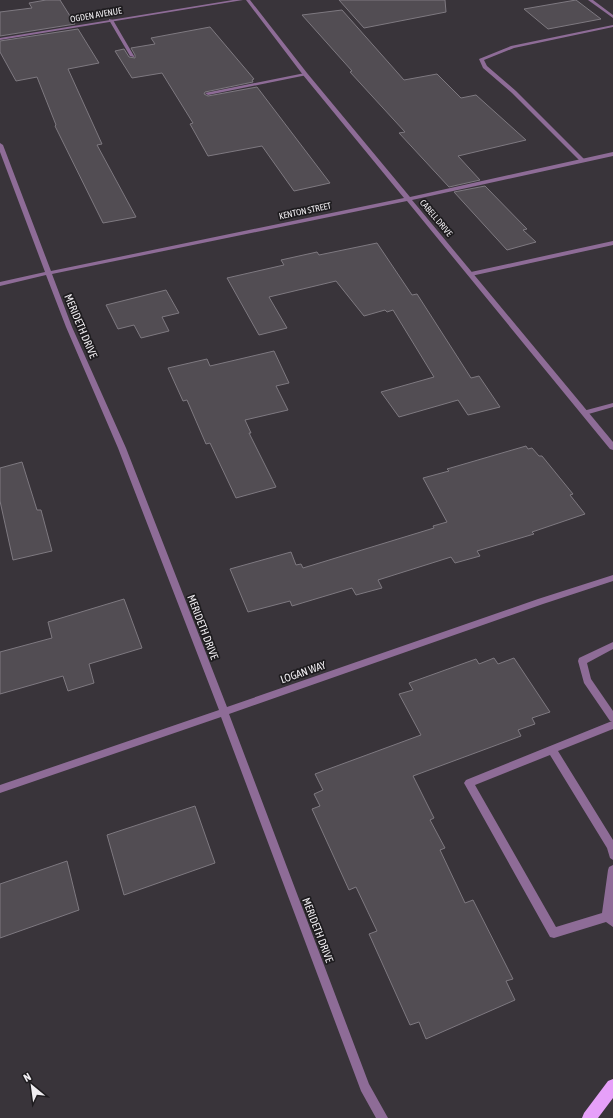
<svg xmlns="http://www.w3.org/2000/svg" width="613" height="1118" font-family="'Asap Condensed',sans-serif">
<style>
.building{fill:#524d53;stroke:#7e7980}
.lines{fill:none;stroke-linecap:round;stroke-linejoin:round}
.lane{fill:#8e6c97;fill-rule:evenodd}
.street{fill:#8e6c97;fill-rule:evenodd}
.primary{fill:#e6a0f9;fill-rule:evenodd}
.labels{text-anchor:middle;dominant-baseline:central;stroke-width:3.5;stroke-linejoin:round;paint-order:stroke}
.far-street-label{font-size:9px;fill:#f0edf1;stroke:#1e1c1f}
.street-label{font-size:11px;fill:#f0edf1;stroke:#1e1c1f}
</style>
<rect width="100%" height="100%" fill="#39343a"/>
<!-- building -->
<path class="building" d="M 46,0 L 60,0 L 75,24 L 0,36 L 0,12 L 32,8 L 29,3 Z
M 339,0 L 445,0 L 446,12 L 364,28 Z
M 576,0 L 601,19 L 548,29 L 524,9 Z
M 342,10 L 404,80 L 437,74 L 461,98 L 476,95 L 526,140 L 458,156 L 480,180 L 449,187 L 399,133 L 405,132 L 350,72 L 352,71 L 302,15 Z
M 210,27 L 254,79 L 252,80 L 253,82 L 205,92 L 204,94 L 208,96 L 257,87 L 330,183 L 294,191 L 262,146 L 208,156 L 190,124 L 193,123 L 162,73 L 132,78 L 115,51 L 124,49 L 129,57 L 135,58 L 135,55 L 131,48 L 155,44 L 151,38 Z
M 78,29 L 99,63 L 68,69 L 102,144 L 97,145 L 136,217 L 103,223 L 55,126 L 56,125 L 37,77 L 16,81 L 0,52 L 0,41 Z
M 485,186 L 527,229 L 523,230 L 536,242 L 507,250 L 454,192 Z
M 377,243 L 412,295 L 417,294 L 471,378 L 479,376 L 500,407 L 468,415 L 458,400 L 399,417 L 381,392 L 434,377 L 393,310 L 387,312 L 385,310 L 364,316 L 336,281 L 269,297 L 287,328 L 259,335 L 227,278 L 284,265 L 281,260 L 317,252 L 319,255 Z
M 166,290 L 179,313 L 162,317 L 169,331 L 141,338 L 134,325 L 118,329 L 106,305 Z
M 274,351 L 289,383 L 276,386 L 288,410 L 245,420 L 251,433 L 249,433 L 276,487 L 236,498 L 210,443 L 206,444 L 187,400 L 183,401 L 168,368 L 207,359 L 210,366 Z
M 526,446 L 528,449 L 532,448 L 539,456 L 542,456 L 573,494 L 570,495 L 585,514 L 532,532 L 534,534 L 477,551 L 480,556 L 455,563 L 451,557 L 378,580 L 382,588 L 356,595 L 352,588 L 292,606 L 290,601 L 248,612 L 230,569 L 291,552 L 296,565 L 301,564 L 303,568 L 434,528 L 433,526 L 447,522 L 423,478 L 449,471 L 447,469 Z
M 22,462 L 37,510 L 41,510 L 52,551 L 13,560 L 0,501 L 0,468 Z
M 124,599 L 142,648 L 89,664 L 94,683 L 68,691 L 63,676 L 0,694 L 0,652 L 52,638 L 48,622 Z
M 494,658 L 498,664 L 514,658 L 550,712 L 532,718 L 535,724 L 518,730 L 521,736 L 413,776 L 434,818 L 430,820 L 445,848 L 440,850 L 465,903 L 473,900 L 513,979 L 506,981 L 515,1000 L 426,1039 L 419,1022 L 410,1025 L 369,934 L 377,931 L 356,887 L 349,890 L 312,809 L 320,806 L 314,794 L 323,790 L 315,774 L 421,735 L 399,694 L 413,690 L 409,683 L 476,659 L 479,664 Z
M 195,806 L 215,863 L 124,895 L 107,835 Z
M 67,861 L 79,910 L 0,938 L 0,884 Z"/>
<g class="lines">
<!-- lane -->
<path class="lane" d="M 588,0 L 593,0 L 613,15 L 613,18 Z
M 109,19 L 113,20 L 134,56 L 134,57 L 130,56 L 109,20 Z
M 613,25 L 613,27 L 514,48 L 484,60 L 487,66 L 516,91 L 585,160 L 585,162 L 581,162 L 512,93 L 483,68 L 479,59 L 511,46 Z
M 305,73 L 307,73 L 307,75 L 208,95 L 205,93 Z
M 613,241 L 613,245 L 471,276 L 468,274 L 471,272 Z
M 613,403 L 613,407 L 585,415 L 581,413 L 583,411 Z
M 613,642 L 613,649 L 587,663 L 591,679 L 613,711 L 613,729 L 558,751 L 613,840 L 613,860 L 610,858 L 607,848 L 550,755 L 475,785 L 556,927 L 602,913 L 608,870 L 609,867 L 613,865 L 613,927 L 606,922 L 554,938 L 550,937 L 464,783 L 466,780 L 612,721 L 610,721 L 584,683 L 578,661 L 579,658 Z"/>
<!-- street -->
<path class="street" d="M 233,0 L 243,0 L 0,40 L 0,38 Z
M 246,0 L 250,0 L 307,73 L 410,197 L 613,152 L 613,156 L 412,200 L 613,442 L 613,450 L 610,449 L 407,201 L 52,274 L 72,327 L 126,448 L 227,707 L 538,599 L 613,575 L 613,581 L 543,604 L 229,714 L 369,1084 L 388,1118 L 376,1118 L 361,1091 L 221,717 L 0,793 L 0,785 L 219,710 L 118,448 L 66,327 L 46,275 L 0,286 L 0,282 L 45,272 L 0,152 L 0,143 L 3,145 L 51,271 L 404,198 L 303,75 Z"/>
<!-- primary -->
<path class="primary" d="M 613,1079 L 613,1098 L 598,1118 L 582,1118 L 584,1113 L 608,1081 Z"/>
</g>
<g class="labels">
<!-- far-street labels -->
<g class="far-street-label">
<text transform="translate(96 15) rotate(-10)">OGDEN AVENUE</text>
<text transform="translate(305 211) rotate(-12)">KENTON STREET</text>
<text transform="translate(436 218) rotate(50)">CABELL DRIVE</text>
</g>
<!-- street labels -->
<g class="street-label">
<text transform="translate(81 326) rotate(67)">MERIDETH DRIVE</text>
<text transform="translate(203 627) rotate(69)">MERIDETH DRIVE</text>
<text transform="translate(303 672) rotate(-19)">LOGAN WAY</text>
<text transform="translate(318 930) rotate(69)">MERIDETH DRIVE</text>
</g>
</g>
<!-- north arrow -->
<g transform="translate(32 1086) rotate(331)" stroke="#1e1c1f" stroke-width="3" paint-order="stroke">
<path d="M0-3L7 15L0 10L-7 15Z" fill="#f0edf1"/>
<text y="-6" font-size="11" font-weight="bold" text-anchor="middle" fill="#f0edf1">N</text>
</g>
</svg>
